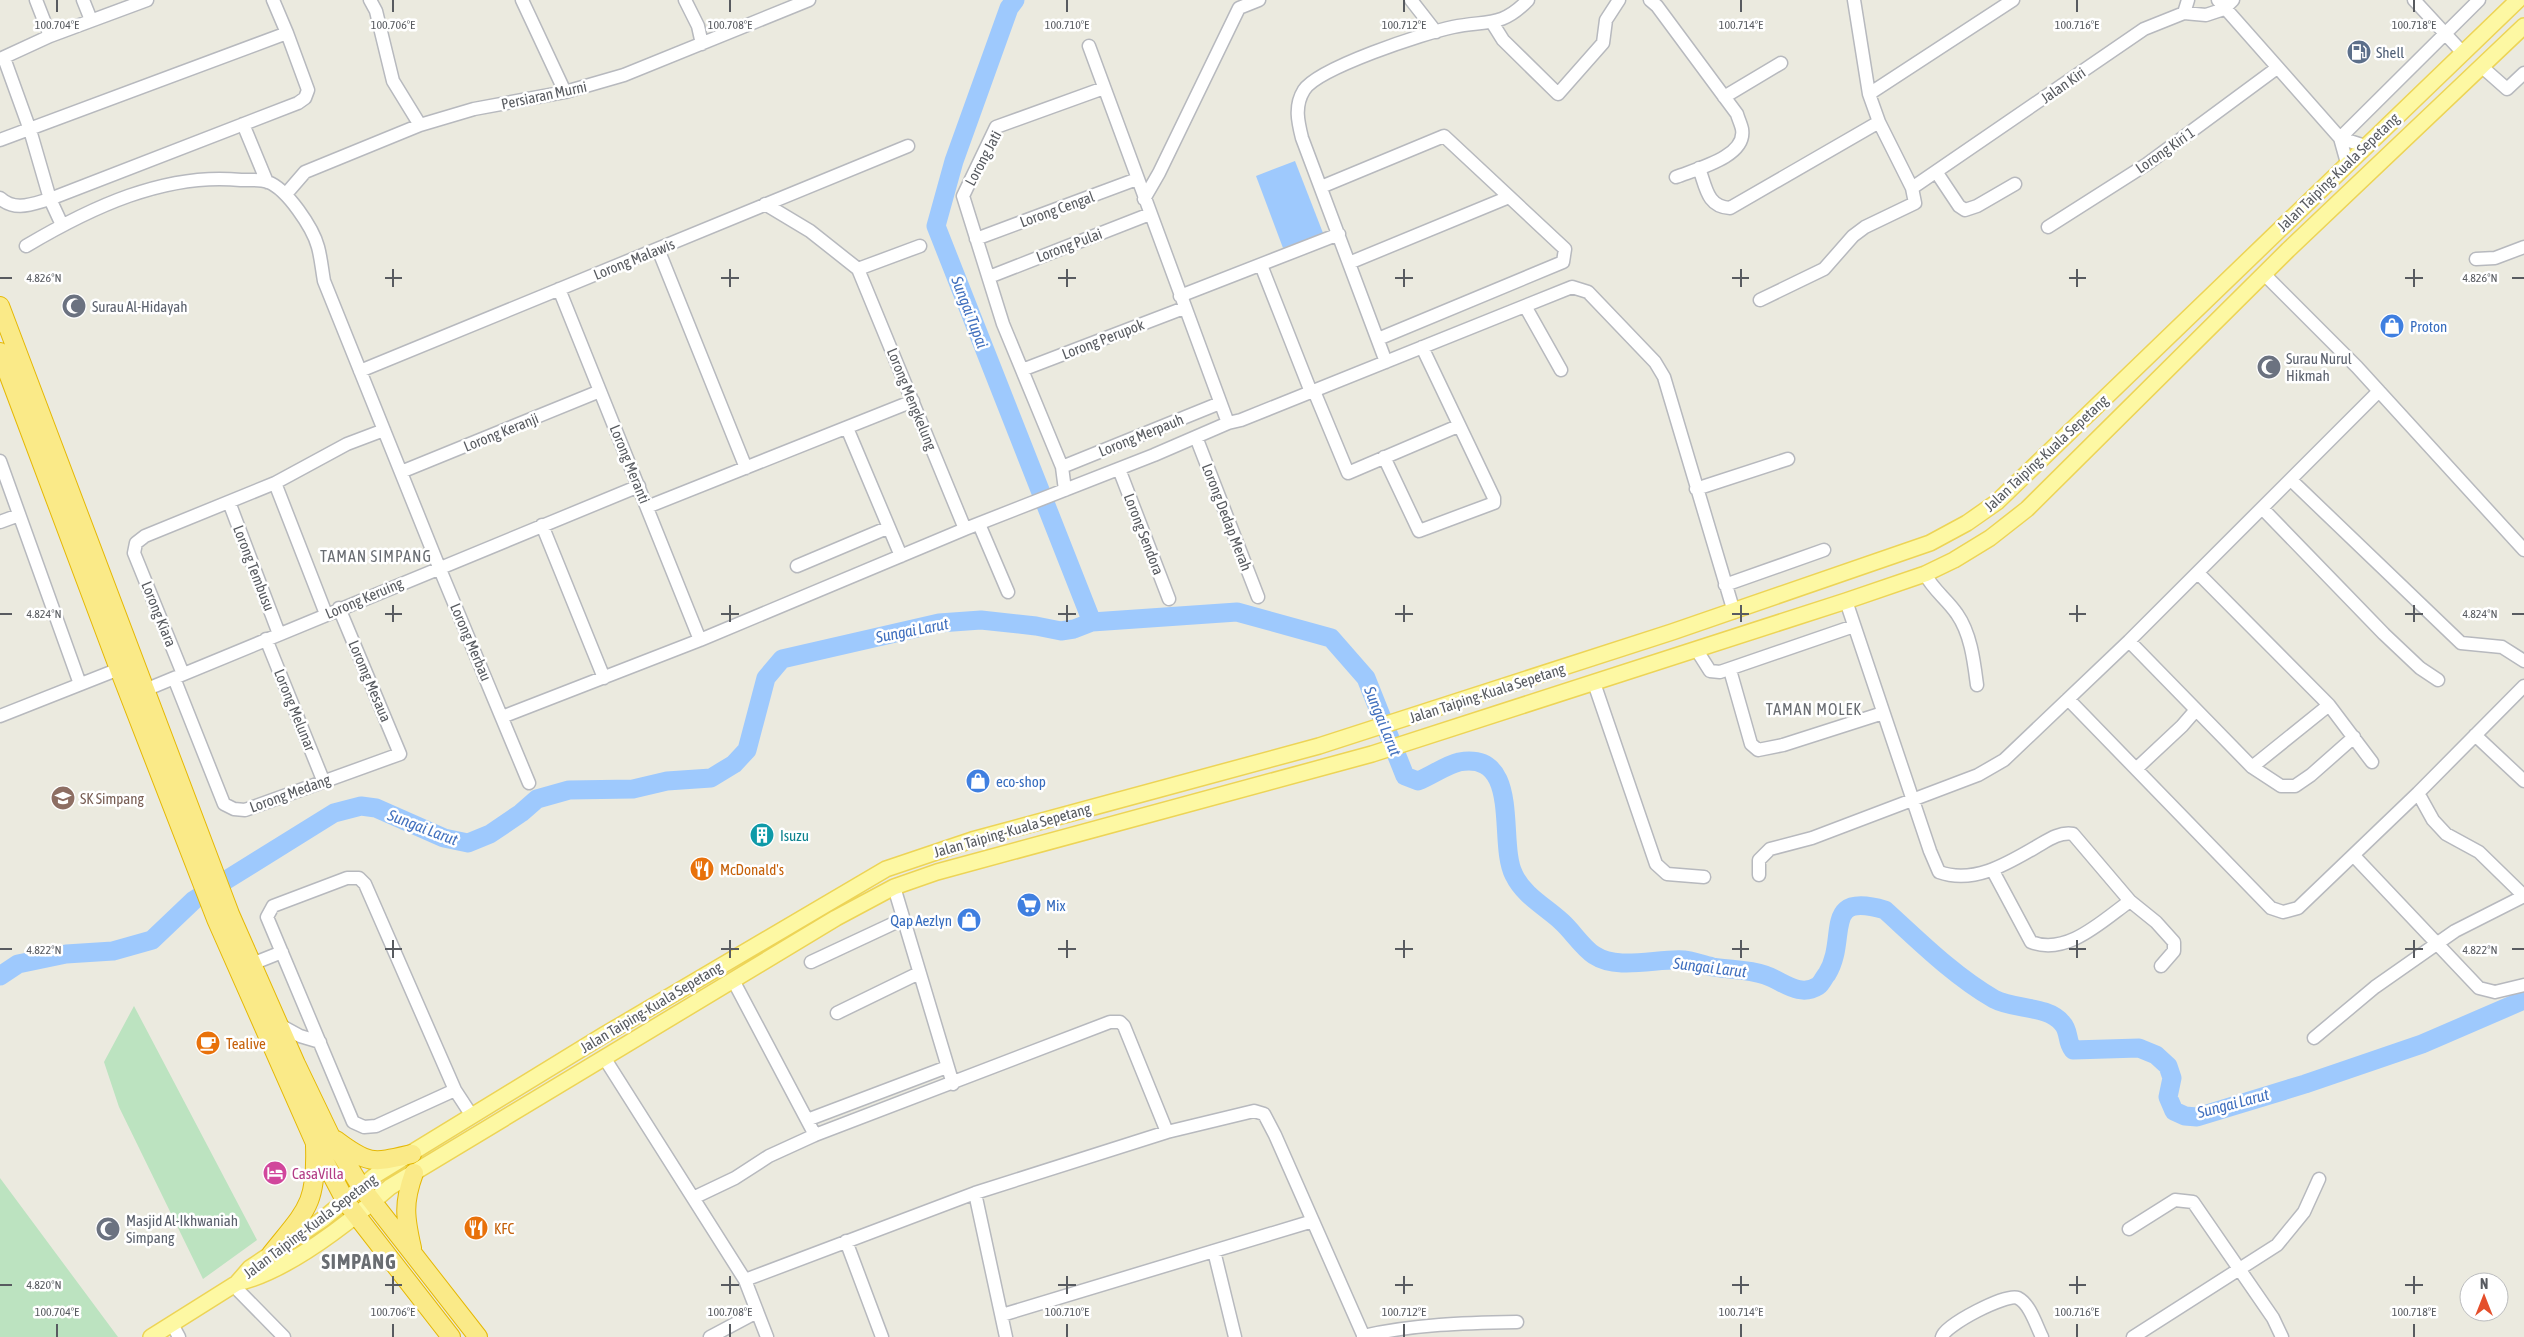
<svg xmlns="http://www.w3.org/2000/svg" width="2524" height="1337" font-family="'Asap Condensed',sans-serif">
<style>
.green{fill:#bce3c0}
.water{fill:#9ec9fd}
.lines{fill:none;stroke-linecap:round;stroke-linejoin:round}
.river{stroke:#9ec9fd;stroke-width:19}
.minor-casing{stroke:#b7b9be;stroke-width:15}
.major-casing{stroke:#edd456;stroke-width:18}
.highway-casing{stroke:#e5b805;stroke-width:20}
.minor{stroke:#fff;stroke-width:12}
.major{stroke:#fdf8a3;stroke-width:15}
.highway{stroke:#faea88;stroke-width:18}
.ticks{fill:none;stroke:#585b60;stroke-width:2}
.labels{text-anchor:middle;dominant-baseline:central;stroke-width:5;stroke-linejoin:round;paint-order:stroke}
.service-label{font-size:15px;fill:#4e5e75;stroke:#fff;text-anchor:start}
.street-label{font-size:15px;fill:#585b60;stroke:#fff}
.worship-label{font-size:15px;fill:#5b616d;stroke:#fff;text-anchor:start}
.shop-label{font-size:15px;fill:#366cbe;stroke:#fff;text-anchor:start}
.education-label{font-size:15px;fill:#785e54;stroke:#fff;text-anchor:start}
.culture-label{font-size:15px;fill:#0d838f;stroke:#fff;text-anchor:start}
.food-label{font-size:15px;fill:#c56008;stroke:#fff;text-anchor:start}
.hotel-label{font-size:15px;fill:#b23c85;stroke:#fff;text-anchor:start}
.water-label{font-size:16px;font-style:italic;fill:#4271bf;stroke:#fff}
.neighbourhood-label{font-size:16px;letter-spacing:1px;fill:#696d72;stroke:#fff}
.district-label{font-size:20px;font-weight:bold;letter-spacing:1px;fill:#696d72;stroke:#fff}
.ticks-label{font-size:12px;text-anchor:middle;fill:#585b60;stroke:#fff;stroke-width:5;stroke-linejoin:round;paint-order:stroke}
</style>
<rect width="100%" height="100%" fill="#ebeadf"/>
<!-- green -->
<path class="green" d="M 134,1006 L 257,1240 L 203,1279 L 119,1107 L 104,1062 Z
M 0,1178 L 118,1337 L 0,1337 Z"/>
<!-- water -->
<path class="water" d="M 1295,161 L 1323,233 L 1283,248 L 1256,176 Z"/>
<g class="lines">
<!-- river -->
<path class="river" d="M 1015,0 L 1009,8 L 954,161 L 936,226 L 1092,622
M 0,976 L 18,964 L 66,954 L 113,951 L 152,940 L 194,900 L 334,813 L 361,806 L 376,808 L 444,838 L 468,843 L 490,834 L 521,813 L 537,799 L 569,790 L 633,789 L 667,781 L 711,778 L 734,764 L 747,750 L 766,678 L 782,659 L 939,623 L 981,620 L 1036,626 L 1061,631 L 1074,629 L 1092,622 L 1237,612 L 1331,638 L 1366,678 L 1405,776 L 1418,781 C 1431,776 1446,765 1459,762 C 1523,751 1497,843 1514,875 C 1524,896 1546,907 1562,922 C 1573,932 1582,947 1594,955 C 1618,971 1657,958 1684,960 C 1693,961 1703,965 1713,967 C 1731,970 1748,969 1765,975 C 1783,981 1799,998 1818,986 C 1822,983 1824,977 1827,974 C 1849,938 1820,891 1885,910 C 1919,941 1954,976 1994,999 C 2014,1010 2047,1005 2062,1023 C 2070,1031 2066,1041 2073,1050 L 2139,1048 L 2156,1055 L 2168,1066 L 2172,1078 L 2168,1097 L 2174,1111 L 2185,1116 L 2197,1117 L 2305,1084 L 2422,1044 L 2524,1000"/>
<defs>
<path id="minor" d="M 36,0 L 50,36
M 83,0 L 91,20
M 370,0 L 376,11 L 393,81 L 420,125
M 522,0 L 565,92
M 685,0 L 698,26 L 702,44
M 1411,0 L 1436,32
M 1650,0 L 1657,6 L 1737,114 C 1738,118 1741,124 1742,129 C 1747,157 1696,169 1676,177
M 2218,0 L 2340,138 L 2347,163
M 2414,0 L 2463,53
M 2184,13 L 2188,0
M 1493,24 L 1503,40 L 1558,94 L 1603,43 L 1606,20 L 1619,0
M 1089,46 L 1228,423
M 4,58 L 30,130 L 50,199 L 62,225
M 0,59 L 50,36 L 147,0
M 2481,66 L 2507,89 L 2524,73
M 1869,94 L 2013,0
M 1724,97 L 1781,63
M 243,124 L 267,182
M 2340,138 L 2479,0
M 2340,138 L 2365,146
M 0,140 L 287,33 L 273,0
M 1699,168 C 1706,187 1707,207 1730,208 L 1879,122
M 1937,173 L 1959,206 L 1965,210 L 1977,206 L 2015,184
M 1321,187 L 1444,136 L 1565,249 L 1563,262 L 1378,339
M 1912,188 L 2144,29 L 2184,13 L 2206,15 L 2224,9 L 2233,0
M 286,194 L 305,172 L 420,125 L 474,109 L 565,92 L 624,75 L 809,0
M 0,198 C 15,212 32,204 50,199 L 298,103 L 305,98 L 308,90 L 287,33
M 1144,199 L 1159,173 L 1239,8 L 1259,0
M 765,204 L 810,231 L 858,269 L 965,529
M 2048,227 L 2147,164 L 2277,68
M 976,239 L 1137,179
M 26,246 C 90,208 165,172 241,180 C 249,180 260,179 268,182 C 287,189 313,228 318,247 C 321,258 322,270 324,281 L 439,567 L 529,783
M 658,249 L 746,468
M 2476,259 L 2495,258 L 2524,247
M 1349,263 L 1509,197
M 1261,265 L 1311,392
M 858,269 L 920,246
M 2264,274 L 2357,367 L 2524,550
M 989,277 L 1150,214
M 559,289 L 700,640
M 1180,296 L 1339,234
M 1760,300 L 1824,269 L 1853,236 L 1865,227 L 1915,203 L 1912,188 L 1879,122 L 1869,94 L 1854,0
M 1525,306 L 1561,370
M 1386,362 L 1302,138 C 1298,122 1294,106 1304,90 C 1318,68 1424,33 1453,27 C 1487,20 1501,28 1528,0
M 1022,370 L 1184,308
M 360,371 L 908,146
M 1314,391 L 1348,473 L 1458,426
M 847,428 L 901,556
M 1196,437 L 1258,597
M 1384,457 L 1419,531 L 1494,503 L 1494,498 L 1422,347
M 0,461 L 80,684
M 1062,467 L 1220,403
M 1119,469 L 1169,599
M 401,472 L 600,391
M 2291,480 L 2461,643 L 2502,647 L 2524,661
M 275,483 L 326,614
M 1696,489 L 1788,459
M 1065,490 L 1062,467 L 1003,324 L 963,196 L 996,127 L 1104,88
M 229,502 L 279,634
M 647,507 L 913,401
M 2262,508 L 2384,634 L 2420,668 L 2438,680
M 0,522 L 19,515
M 979,524 L 1008,592
M 542,525 L 604,678
M 797,566 L 887,528
M 2198,573 L 2329,705 L 2252,767
M 1925,574 C 1933,590 1947,599 1957,614 C 1971,634 1974,662 1977,685
M 1725,585 L 1824,550
M 1846,601 L 1930,851 L 1939,872 C 1975,885 2010,862 2041,844 C 2051,838 2061,832 2073,834 L 2130,901 L 2156,922 L 2174,942 L 2174,951 L 2161,966
M 266,639 L 323,780
M 2129,641 L 2252,767 L 2281,786 L 2295,786 L 2311,775 L 2354,737
M 1696,649 L 1710,671 L 1720,672 L 1854,626
M 1730,670 L 1751,744 L 1758,750 L 1783,745 L 1883,713
M 183,674 L 134,553 L 136,543 L 145,536 L 275,483 L 347,444 L 384,430
M 174,678 L 224,804 L 234,809 L 245,810 L 400,754 L 339,608
M 1594,683 L 1656,864 L 1667,874 L 1704,877
M 145,690 L 639,486
M 2068,699 L 2271,908 L 2283,912 L 2298,908 L 2418,793 L 2524,686
M 2329,705 L 2372,762
M 0,716 L 119,669
M 502,717 L 700,640 L 965,529 L 1154,455 L 1228,423 L 1241,420 L 1572,287 L 1588,292 L 1655,362 L 1664,377 L 1734,612
M 2475,735 L 2524,781
M 2136,769 L 2182,726 L 2195,711
M 2418,793 L 2433,820 L 2446,834 L 2479,852 L 2524,896
M 2354,856 L 2479,988 L 2495,992 L 2524,985
M 1993,871 L 2031,942 C 2067,956 2102,921 2130,901
M 1759,875 L 1759,860 L 1770,849 L 1812,838 L 1978,775 L 2004,760 L 2129,641 L 2379,391
M 894,887 L 953,1084
M 811,962 L 903,919
M 252,964 L 282,952
M 734,982 L 815,1135
M 837,1013 L 919,973
M 278,1024 L 300,1036 L 320,1042
M 2314,1038 L 2375,987 L 2455,931 L 2524,896
M 605,1059 L 745,1280 L 767,1337
M 455,1090 L 376,1126 L 364,1127 L 353,1122 L 267,917 L 273,906 L 347,878 L 359,878 L 365,884 L 455,1090 L 472,1116
M 807,1120 L 947,1067
M 975,1193 L 1006,1337
M 693,1198 L 735,1178 L 769,1156 L 815,1135 L 1110,1022 L 1120,1022 L 1124,1026 L 1167,1132
M 2129,1229 L 2175,1200 L 2193,1202 L 2273,1318 L 2282,1337
M 846,1241 L 882,1337
M 1214,1251 L 1235,1337
M 745,1280 L 975,1193 L 1167,1132 L 1254,1111 L 1264,1114 L 1275,1135 L 1364,1337
M 233,1285 L 284,1337
M 1002,1315 L 1313,1221
M 172,1324 L 179,1337
M 1363,1336 C 1414,1324 1465,1323 1517,1322
M 710,1337 L 757,1312
M 1942,1337 C 1945,1325 2006,1293 2018,1298 C 2030,1304 2036,1325 2042,1337
M 2133,1337 L 2277,1245 L 2304,1212 L 2319,1179"/>
<path id="major" d="M 237,1283 C 287,1272 351,1221 390,1187 L 836,918 L 894,887 L 937,872 L 1372,754 L 1846,601 L 1925,574 L 1954,560 L 1990,538 L 2027,509 L 2288,250 L 2524,26
M 151,1337 L 237,1283 L 250,1268 L 323,1219 L 377,1174 L 604,1035 L 886,869 L 972,840 L 1319,746 L 1672,632 L 1930,543 L 1967,523 L 1997,502 L 2518,0"/>
<path id="highway" d="M 0,306 L 230,914 L 296,1064 L 331,1137 L 361,1187 L 478,1337
M 0,352 L 119,669 L 216,919 L 315,1143 L 346,1202 L 451,1337
M 336,1140 C 369,1165 373,1163 412,1154
M 412,1248 C 405,1217 403,1203 414,1173
M 271,1254 C 306,1210 317,1205 315,1146"/>
</defs>
<!-- minor casing -->
<use href="#minor" class="minor-casing"/>
<!-- major casing -->
<use href="#major" class="major-casing"/>
<!-- highway casing -->
<use href="#highway" class="highway-casing"/>
<!-- minor -->
<use href="#minor" class="minor"/>
<!-- major -->
<use href="#major" class="major"/>
<!-- highway -->
<use href="#highway" class="highway"/>
</g>
<!-- ticks -->
<path class="ticks" d="M 57,0 L 57,12M 393,0 L 393,12M 730,0 L 730,12M 1067,0 L 1067,12M 1404,0 L 1404,12M 1741,0 L 1741,12M 2077,0 L 2077,12M 2414,0 L 2414,12M 393,269 L 393,287M 730,269 L 730,287M 1067,269 L 1067,287M 1404,269 L 1404,287M 1741,269 L 1741,287M 2077,269 L 2077,287M 2414,269 L 2414,287M 0,278 L 12,278M 385,278 L 402,278M 721,278 L 739,278M 1058,278 L 1076,278M 1395,278 L 1413,278M 1732,278 L 1749,278M 2069,278 L 2086,278M 2405,278 L 2423,278M 2512,278 L 2524,278M 393,605 L 393,622M 730,605 L 730,622M 1067,605 L 1067,622M 1404,605 L 1404,622M 1741,605 L 1741,622M 2077,605 L 2077,622M 2414,605 L 2414,622M 0,614 L 12,614M 385,614 L 402,614M 721,614 L 739,614M 1058,614 L 1076,614M 1395,614 L 1413,614M 1732,614 L 1749,614M 2069,614 L 2086,614M 2405,614 L 2423,614M 2512,614 L 2524,614M 393,940 L 393,958M 730,940 L 730,958M 1067,940 L 1067,958M 1404,940 L 1404,958M 1741,940 L 1741,958M 2077,940 L 2077,958M 2414,940 L 2414,958M 0,949 L 12,949M 385,949 L 402,949M 721,949 L 739,949M 1058,949 L 1076,949M 1395,949 L 1413,949M 1732,949 L 1749,949M 2069,949 L 2086,949M 2405,949 L 2423,949M 2512,949 L 2524,949M 393,1276 L 393,1294M 730,1276 L 730,1294M 1067,1276 L 1067,1294M 1404,1276 L 1404,1294M 1741,1276 L 1741,1294M 2077,1276 L 2077,1294M 2414,1276 L 2414,1294M 0,1285 L 12,1285M 385,1285 L 402,1285M 721,1285 L 739,1285M 1058,1285 L 1076,1285M 1395,1285 L 1413,1285M 1732,1285 L 1749,1285M 2069,1285 L 2086,1285M 2405,1285 L 2423,1285M 57,1324 L 57,1337M 393,1324 L 393,1337M 730,1324 L 730,1337M 1067,1324 L 1067,1337M 1404,1324 L 1404,1337M 1741,1324 L 1741,1337M 2077,1324 L 2077,1337M 2414,1324 L 2414,1337"/>
<!-- icons -->
<defs>
<symbol id="fuel-disc" viewBox="-11 -11 22 22"><circle r="9.5" fill="#5c6f8a" stroke="#fff"/><path d="M-5.5-6h7V0h2V4h1.3V-2.5L3-4.5l.8-.8L6-3V5H2.5V1h-1V6h-7ZM-4.2-4.7v3.2H.2V-4.7Z" fill="#fff"/></symbol>
<symbol id="mosque-disc" viewBox="-11 -11 22 22"><circle r="9.5" fill="#6b7280" stroke="#fff"/><path d="M3.5-4.9A6 6 0 1 0 3.5 4.9A5 5 0 1 1 3.5-4.9Z" fill="#fff"/></symbol>
<symbol id="shop-disc" viewBox="-11 -11 22 22"><circle r="9.5" fill="#3f7fe0" stroke="#fff"/><path d="M-5-2.5h2.3a2.7 3.5 0 0 1 5.4 0H5L5.5 6h-11ZM-1.5-2.5h3a1.5 2.3 0 0 0-3 0Z" fill="#fff"/></symbol>
<symbol id="school-disc" viewBox="-11 -11 22 22"><circle r="9.5" fill="#8d6e63" stroke="#fff"/><path d="M0-5L7-2L0 1L-7-2ZM-4 1L0 2.5L4 1V4Q0 6-4 4Z" fill="#fff"/></symbol>
<symbol id="building-disc" viewBox="-11 -11 22 22"><circle r="9.5" fill="#0f9aa8" stroke="#fff"/><path d="M-4-6H4V6H1V3H-1V6H-4ZM-2.5-4.3h1.7v1.8h-1.7ZM.8-4.3h1.7v1.8H.8ZM-2.5-1h1.7V.8h-1.7ZM.8-1h1.7V.8H.8Z" fill="#fff"/></symbol>
<symbol id="restaurant-disc" viewBox="-11 -11 22 22"><circle r="9.5" fill="#e8710a" stroke="#fff"/><path d="M-5-6h1v4h1v-4h1v4h1v-4h1v5L-1.5 .5V6h-2V.5L-5-1ZM5-6V6H3V1.5H1.5Q1.5-4 5-6Z" fill="#fff"/></symbol>
<symbol id="supermarket-disc" viewBox="-11 -11 22 22"><circle r="9.5" fill="#3f7fe0" stroke="#fff"/><path d="M-6-5.5h2.5l.6 2H6L4.5 2H-2.5L-4.4-4H-6ZM-1.5 3.2a1.3 1.3 0 1 0 .1 0ZM3 3.2a1.3 1.3 0 1 0 .1 0Z" fill="#fff"/></symbol>
<symbol id="cafe-disc" viewBox="-11 -11 22 22"><circle r="9.5" fill="#e8710a" stroke="#fff"/><path d="M-5.5-4.5H6V0H3Q3 3.5 0 3.5H-2.5Q-5.5 3.5-5.5 0ZM3-3.2v2h1.7v-2ZM-6 4.5H4V6H-6Z" fill="#fff"/></symbol>
<symbol id="hotel-disc" viewBox="-11 -11 22 22"><circle r="9.5" fill="#d1479c" stroke="#fff"/><path d="M-6-4.5h1.5V1H6V5H4.5V3h-9V5H-6ZM-4 0a1.8 1.8 0 1 1 3.6 0ZM.5 0V-2.5h3Q6-2.5 6 0Z" fill="#fff"/></symbol>
</defs>
<g fill-rule="evenodd">
<use href="#fuel-disc" x="2345" y="38" width="28" height="28"/>
<use href="#mosque-disc" x="60" y="292" width="28" height="28"/>
<use href="#shop-disc" x="2378" y="312" width="28" height="28"/>
<use href="#mosque-disc" x="2255" y="353" width="28" height="28"/>
<use href="#shop-disc" x="964" y="767" width="28" height="28"/>
<use href="#school-disc" x="49" y="784" width="28" height="28"/>
<use href="#building-disc" x="748" y="821" width="28" height="28"/>
<use href="#restaurant-disc" x="688" y="855" width="28" height="28"/>
<use href="#supermarket-disc" x="1015" y="891" width="28" height="28"/>
<use href="#shop-disc" x="955" y="906" width="28" height="28"/>
<use href="#cafe-disc" x="194" y="1029" width="28" height="28"/>
<use href="#hotel-disc" x="261" y="1159" width="28" height="28"/>
<use href="#restaurant-disc" x="462" y="1214" width="28" height="28"/>
<use href="#mosque-disc" x="94" y="1215" width="28" height="28"/>
</g>
<g class="labels">
<!-- service labels -->
<g class="service-label">
<text x="2376" y="52">Shell</text>
</g>
<!-- street labels -->
<g class="street-label">
<text transform="translate(2063 85) rotate(-35)">Jalan Kiri</text>
<text transform="translate(544 95) rotate(-12)">Persiaran Murni</text>
<text transform="translate(2165 150) rotate(-35)">Lorong Kiri 1</text>
<text transform="translate(983 158) rotate(-62)">Lorong Jati</text>
<text transform="translate(2338 172) rotate(-44)">Jalan Taiping-Kuala Sepetang</text>
<text transform="translate(1057 209) rotate(-20)">Lorong Cengal</text>
<text transform="translate(1069 245) rotate(-21)">Lorong Pulai</text>
<text transform="translate(634 259) rotate(-22)">Lorong Malawis</text>
<text transform="translate(1103 339) rotate(-21)">Lorong Perupok</text>
<text transform="translate(912 399) rotate(68)">Lorong Mengkelung</text>
<text transform="translate(501 432) rotate(-22)">Lorong Keranji</text>
<text transform="translate(1141 435) rotate(-22)">Lorong Merpauh</text>
<text transform="translate(2046 453) rotate(-43)">Jalan Taiping-Kuala Sepetang</text>
<text transform="translate(630 464) rotate(68)">Lorong Meranti</text>
<text transform="translate(1227 517) rotate(69)">Lorong Dedap Merah</text>
<text transform="translate(1144 534) rotate(69)">Lorong Sendora</text>
<text transform="translate(254 568) rotate(69)">Lorong Tembusu</text>
<text transform="translate(364 598) rotate(-23)">Lorong Keruing</text>
<text transform="translate(159 614) rotate(68)">Lorong Kiara</text>
<text transform="translate(471 642) rotate(67)">Lorong Merbau</text>
<text transform="translate(370 681) rotate(67)">Loromg Mesaua</text>
<text transform="translate(1487 693) rotate(-18)">Jalan Taiping-Kuala Sepetang</text>
<text transform="translate(295 710) rotate(68)">Lorong Melunar</text>
<text transform="translate(290 793) rotate(-20)">Lorong Medang</text>
<text transform="translate(1012 830) rotate(-16)">Jalan Taiping-Kuala Sepetang</text>
<text transform="translate(651 1007) rotate(-31)">Jalan Taiping-Kuala Sepetang</text>
<text transform="translate(310 1226) rotate(-37)">Jalan Taiping-Kuala Sepetang</text>
</g>
<!-- worship labels -->
<g class="worship-label">
<text x="92" y="306">Surau Al-Hidayah</text>
<text x="2286" y="358">Surau Nurul<tspan x="2286" dy="17">Hikmah</tspan></text>
<text x="126" y="1220">Masjid Al-Ikhwaniah<tspan x="126" dy="17">Simpang</tspan></text>
</g>
<!-- shop labels -->
<g class="shop-label">
<text x="2410" y="326">Proton</text>
<text x="996" y="781">eco-shop</text>
<text x="1046" y="905">Mix</text>
<text x="952" y="920" text-anchor="end">Qap Aezlyn</text>
</g>
<!-- education labels -->
<g class="education-label">
<text x="80" y="798">SK Simpang</text>
</g>
<!-- culture labels -->
<g class="culture-label">
<text x="780" y="835">Isuzu</text>
</g>
<!-- food labels -->
<g class="food-label">
<text x="720" y="869">McDonald's</text>
<text x="226" y="1043">Tealive</text>
<text x="494" y="1228">KFC</text>
</g>
<!-- hotel labels -->
<g class="hotel-label">
<text x="292" y="1173">CasaVilla</text>
</g>
<!-- water labels -->
<g class="water-label">
<text transform="translate(970 312) rotate(69)">Sungai Tupai</text>
<text transform="translate(912 630) rotate(-11)">Sungai Larut</text>
<text transform="translate(1383 721) rotate(68)">Sungai Larut</text>
<text transform="translate(423 827) rotate(21)">Sungai Larut</text>
<text transform="translate(1710 967) rotate(7)">Sungai Larut</text>
<text transform="translate(2233 1103) rotate(-15)">Sungai Larut</text>
</g>
<!-- neighbourhood labels -->
<g class="neighbourhood-label">
<text x="376" y="556">TAMAN SIMPANG</text>
<text x="1814" y="709">TAMAN MOLEK</text>
</g>
<!-- district labels -->
<g class="district-label">
<text x="359" y="1261">SIMPANG</text>
</g>
</g>
<g class="ticks-label">
<text x="57" y="29">100.704°E</text>
<text x="393" y="29">100.706°E</text>
<text x="730" y="29">100.708°E</text>
<text x="1067" y="29">100.710°E</text>
<text x="1404" y="29">100.712°E</text>
<text x="1741" y="29">100.714°E</text>
<text x="2077" y="29">100.716°E</text>
<text x="2414" y="29">100.718°E</text>
<text x="44" y="282">4.826°N</text>
<text x="2480" y="282">4.826°N</text>
<text x="44" y="618">4.824°N</text>
<text x="2480" y="618">4.824°N</text>
<text x="44" y="954">4.822°N</text>
<text x="2480" y="954">4.822°N</text>
<text x="44" y="1289">4.820°N</text>
<text x="57" y="1316">100.704°E</text>
<text x="393" y="1316">100.706°E</text>
<text x="730" y="1316">100.708°E</text>
<text x="1067" y="1316">100.710°E</text>
<text x="1404" y="1316">100.712°E</text>
<text x="1741" y="1316">100.714°E</text>
<text x="2077" y="1316">100.716°E</text>
<text x="2414" y="1316">100.718°E</text>
</g>
<!-- north arrow -->
<g transform="translate(2484 1297)"><circle r="24" fill="#ffffff" stroke="#bcbdbf"/>
<path d="M0-4L9 19L0 12L-9 19Z" fill="#e44f2c"/>
<text y="-8" font-size="14" font-weight="bold" text-anchor="middle" fill="#585b60">N</text>
</g>
</svg>
